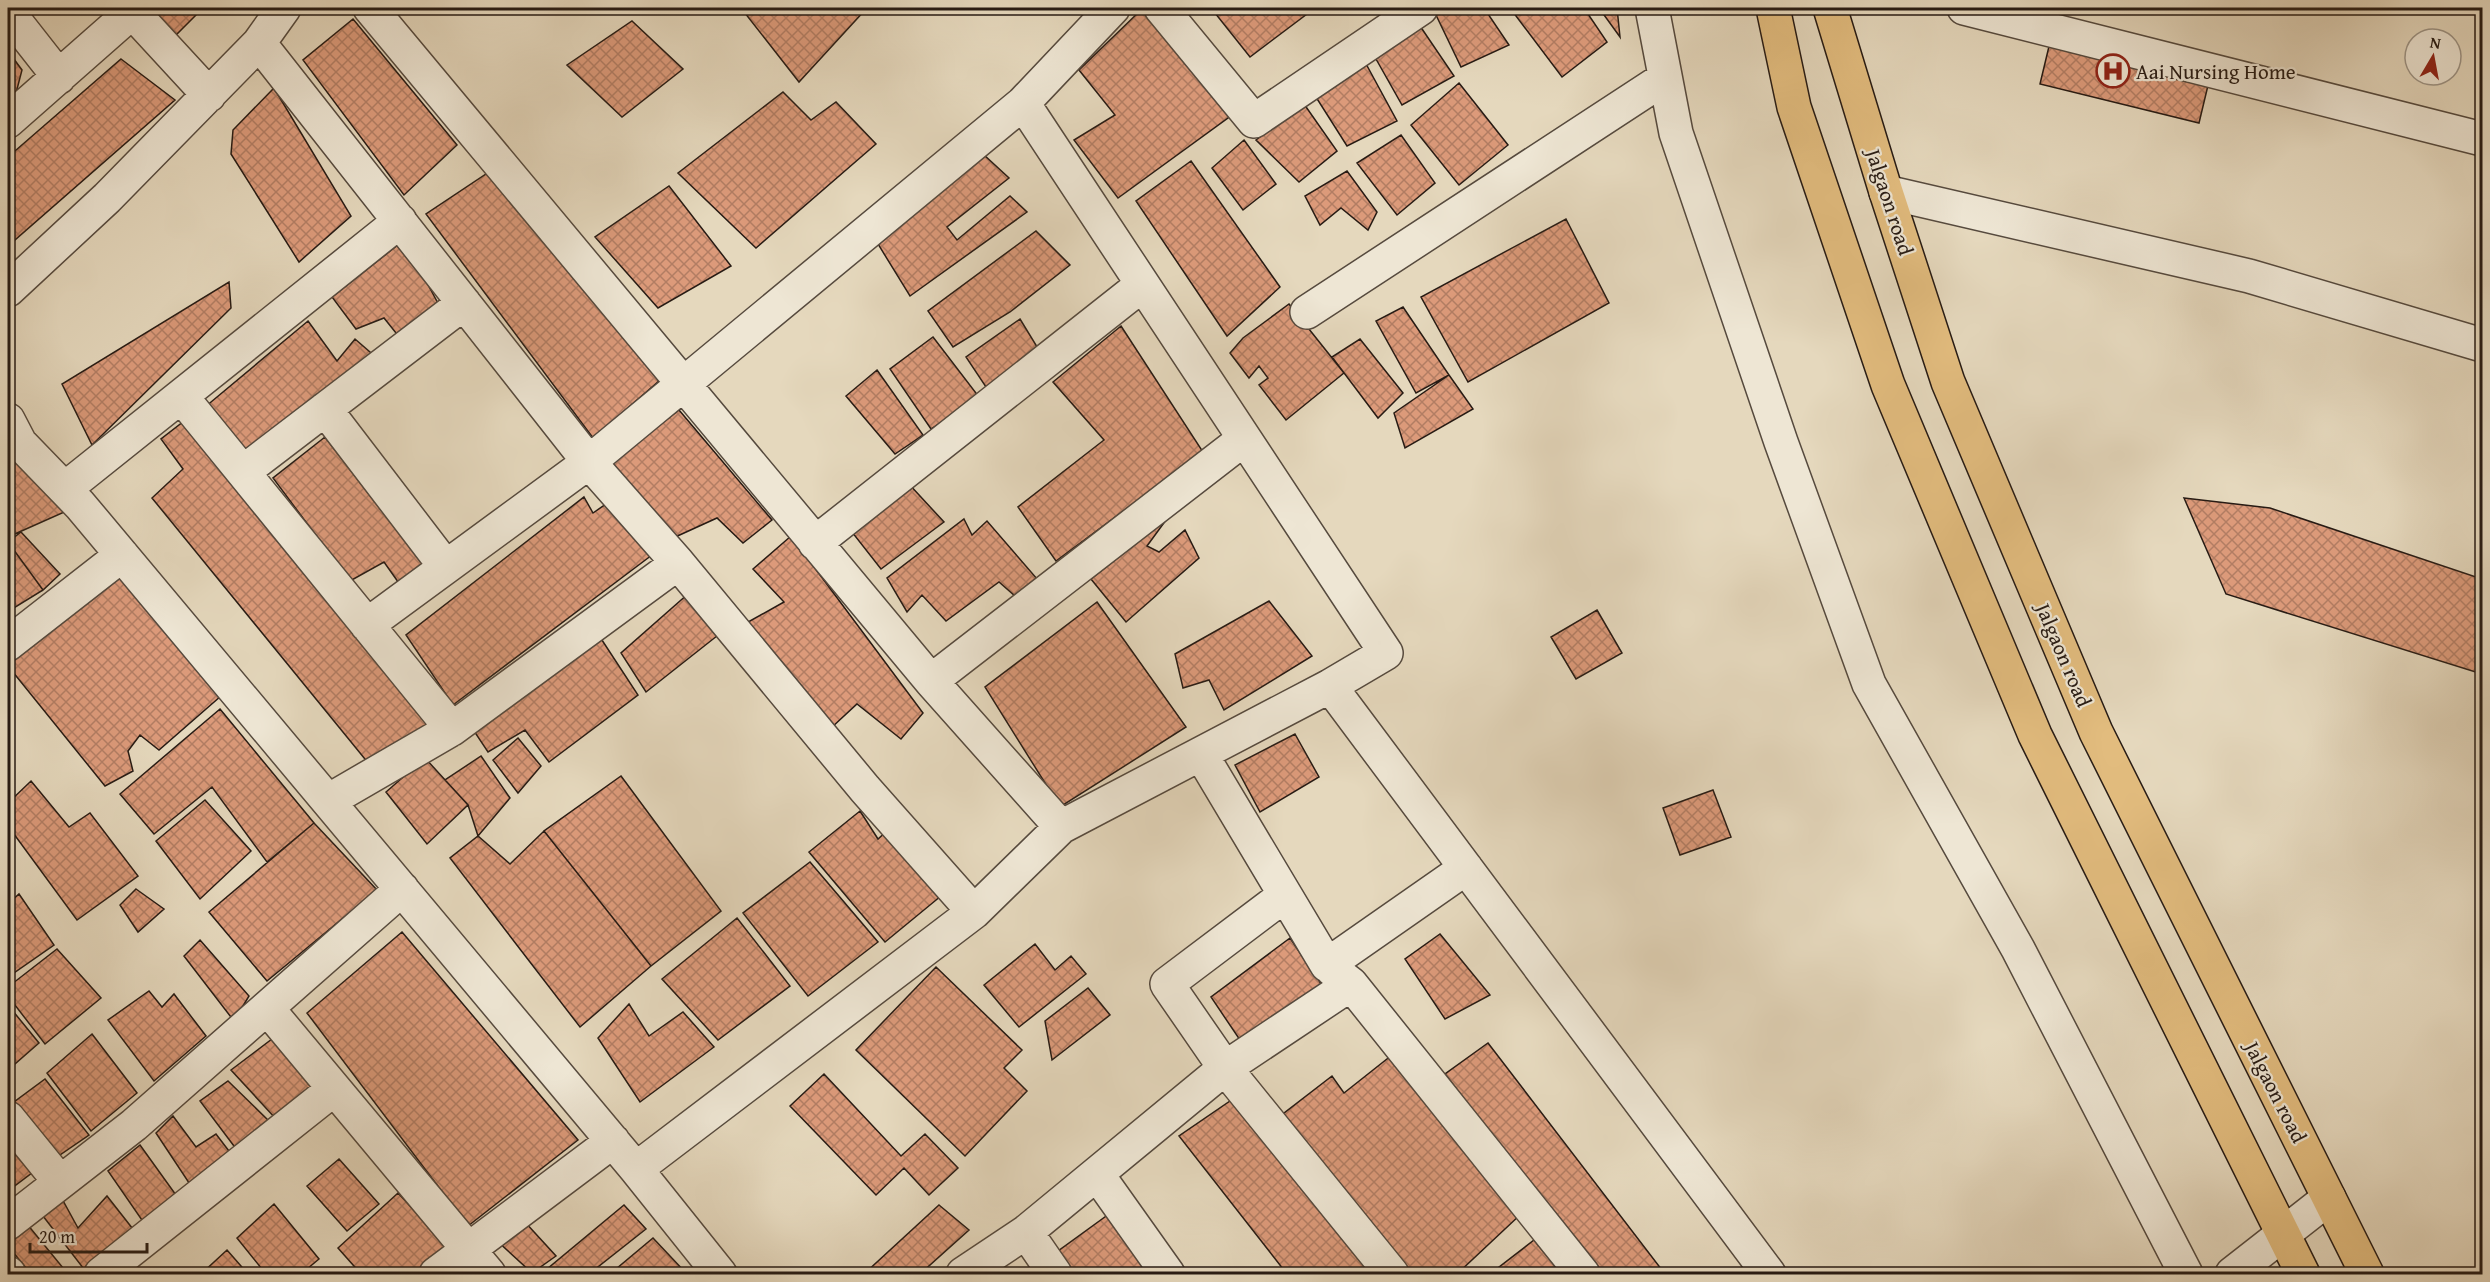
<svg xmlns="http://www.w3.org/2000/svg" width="2490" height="1282" font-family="'Gentium Book Plus',serif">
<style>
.building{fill:url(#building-cross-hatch);stroke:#271b14;stroke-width:1.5}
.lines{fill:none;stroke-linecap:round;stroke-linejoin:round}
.minor-casing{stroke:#564a3e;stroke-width:36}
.trunk-casing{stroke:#271b14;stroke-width:36}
.minor{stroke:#eee6d4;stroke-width:33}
.trunk{stroke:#e2bc7e;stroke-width:33}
.labels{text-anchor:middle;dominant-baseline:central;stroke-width:4.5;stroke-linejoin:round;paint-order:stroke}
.poi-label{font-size:21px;fill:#271b14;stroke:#eee6d4;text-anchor:start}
.street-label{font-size:21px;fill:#271b14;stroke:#eee6d4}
</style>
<defs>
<pattern id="building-cross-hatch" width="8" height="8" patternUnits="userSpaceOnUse" patternTransform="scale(1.5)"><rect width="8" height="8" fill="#dc9a7a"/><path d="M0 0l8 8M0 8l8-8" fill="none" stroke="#b27d63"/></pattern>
</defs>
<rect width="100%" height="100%" fill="#e5d8bd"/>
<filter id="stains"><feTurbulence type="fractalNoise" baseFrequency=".00333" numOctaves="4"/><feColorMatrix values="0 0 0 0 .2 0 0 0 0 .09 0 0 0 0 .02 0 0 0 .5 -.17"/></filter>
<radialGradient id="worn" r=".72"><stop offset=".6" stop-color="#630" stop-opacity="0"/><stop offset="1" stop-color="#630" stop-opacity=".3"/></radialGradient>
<!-- building -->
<path class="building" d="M 139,8 L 203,8 L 164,47 Z
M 741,8 L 865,8 L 866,9 L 799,82 Z
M 1143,8 L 1151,8 L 1232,115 L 1118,198 L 1074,140 L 1115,115 L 1079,70 Z
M 1211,8 L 1315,8 L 1250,57 Z
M 1446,8 L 1484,8 L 1509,45 L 1461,67 L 1436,15 Z
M 1510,8 L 1584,8 L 1607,42 L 1562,77 Z
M 1599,8 L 1617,8 L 1620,37 Z
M 353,19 L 457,145 L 404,195 L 303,60 Z
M 632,21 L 683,69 L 622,117 L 567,65 Z
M 1418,23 L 1454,76 L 1402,105 L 1376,59 Z
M 2051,38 L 2210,77 L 2199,123 L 2040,84 Z
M 8,51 L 22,70 L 9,120 L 8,117 Z
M 121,59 L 175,100 L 8,246 L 8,157 Z
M 1365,62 L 1397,121 L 1347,146 L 1314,94 Z
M 1459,83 L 1508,145 L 1459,185 L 1411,125 Z
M 274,88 L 351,216 L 299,262 L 231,154 L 233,130 Z
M 783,92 L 811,120 L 836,102 L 876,144 L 756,248 L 678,173 Z
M 1304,104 L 1337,151 L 1299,182 L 1256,140 Z
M 1401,135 L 1435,183 L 1397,215 L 1357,163 Z
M 1244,140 L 1276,184 L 1243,210 L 1212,168 Z
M 983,154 L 1009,178 L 947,227 L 957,240 L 1010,196 L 1027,212 L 910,296 L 878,244 Z
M 1191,161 L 1280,287 L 1227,336 L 1136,201 Z
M 1347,171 L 1377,212 L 1368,230 L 1341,208 L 1320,225 L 1305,196 Z
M 489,172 L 659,381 L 593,438 L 426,214 Z
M 669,186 L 731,266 L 658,308 L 595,237 Z
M 1566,219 L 1609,303 L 1468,382 L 1421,297 Z
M 1036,231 L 1070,265 L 1010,312 L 953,347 L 928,311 Z
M 404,240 L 440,307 L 400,338 L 384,318 L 356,329 L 332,297 Z
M 229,282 L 231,308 L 92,445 L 62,384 Z
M 1289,304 L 1344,373 L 1286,420 L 1259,385 L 1268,378 L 1259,366 L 1249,378 L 1230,353 L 1243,338 Z
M 1403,307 L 1449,375 L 1416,393 L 1376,321 Z
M 1020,319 L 1039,350 L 986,387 L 966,357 Z
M 308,321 L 337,361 L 355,339 L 378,359 L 244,459 L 205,407 Z
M 1121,326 L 1203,452 L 1056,561 L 1018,507 L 1104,440 L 1053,382 Z
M 933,337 L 979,397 L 931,429 L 890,369 Z
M 1360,339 L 1403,393 L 1378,418 L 1332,357 Z
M 877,370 L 923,435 L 895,454 L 846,396 Z
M 1449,375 L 1473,409 L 1405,448 L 1394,413 Z
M 679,410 L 772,520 L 743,543 L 717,518 L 673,538 L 607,466 Z
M 188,418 L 434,719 L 369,764 L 152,498 L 183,469 L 161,439 Z
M 325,437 L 423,564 L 401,586 L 384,562 L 350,581 L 273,478 Z
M 8,450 L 80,505 L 8,537 Z
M 908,483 L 944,522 L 881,569 L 848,527 Z
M 584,497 L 593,513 L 606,504 L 652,555 L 453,705 L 406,635 Z
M 2184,498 L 2270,508 L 2482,579 L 2482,674 L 2226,594 Z
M 964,519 L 972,535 L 987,521 L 1038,580 L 1015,596 L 999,582 L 946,621 L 922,595 L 907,612 L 887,578 Z
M 1166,520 L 1147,546 L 1159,552 L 1185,530 L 1199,558 L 1126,622 L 1091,579 Z
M 21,532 L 60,574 L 43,590 L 8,542 Z
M 791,536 L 923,713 L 901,739 L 857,704 L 830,729 L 741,626 L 784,602 L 753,569 Z
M 8,542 L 43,590 L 9,611 L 8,609 Z
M 121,577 L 221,696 L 159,750 L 140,735 L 128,751 L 133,771 L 105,786 L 8,666 L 8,660 L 63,612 L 67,619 Z
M 689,593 L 722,632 L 646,692 L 621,653 Z
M 1269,601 L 1312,656 L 1224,710 L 1209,680 L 1183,688 L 1175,654 Z
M 1097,602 L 1186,727 L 1060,807 L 985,687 Z
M 1597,610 L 1622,653 L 1576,679 L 1551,637 Z
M 598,634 L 638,695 L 549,762 L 525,730 L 488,752 L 472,728 Z
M 220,709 L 314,823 L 267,862 L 212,787 L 154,834 L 120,794 Z
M 1295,734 L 1319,777 L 1260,812 L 1235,765 Z
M 518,738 L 541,766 L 518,793 L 493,760 Z
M 481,756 L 510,798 L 478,836 L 468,805 L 445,780 Z
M 425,758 L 468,805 L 427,844 L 386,792 Z
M 621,776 L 721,911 L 651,966 L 544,831 Z
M 31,781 L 69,827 L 90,813 L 138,876 L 77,920 L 8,826 L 8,803 Z
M 1713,790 L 1731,837 L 1680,855 L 1663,808 Z
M 205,800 L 251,851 L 200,899 L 156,841 Z
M 860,811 L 878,839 L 890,828 L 941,896 L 885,942 L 809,852 Z
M 314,823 L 377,890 L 267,981 L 209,912 Z
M 544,831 L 651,966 L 580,1027 L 450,858 L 478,836 L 510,864 Z
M 810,862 L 878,942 L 808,996 L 743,913 Z
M 136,889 L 164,909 L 138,932 L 120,905 Z
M 19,894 L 54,945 L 8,977 L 8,904 Z
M 737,918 L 790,986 L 718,1040 L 662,979 Z
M 402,932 L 578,1140 L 468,1226 L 307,1013 Z
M 1440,934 L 1490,995 L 1445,1019 L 1405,959 Z
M 1290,938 L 1324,988 L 1242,1043 L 1211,997 Z
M 200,940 L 249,996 L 234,1021 L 184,956 Z
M 1035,944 L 1055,970 L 1071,956 L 1086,974 L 1019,1027 L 984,985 Z
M 57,949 L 101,998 L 45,1044 L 8,996 L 8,987 Z
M 936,967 L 1022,1050 L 1004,1068 L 1027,1091 L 965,1156 L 856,1050 Z
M 1088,988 L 1110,1015 L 1052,1060 L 1045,1021 Z
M 149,991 L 162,1007 L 174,994 L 206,1036 L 154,1081 L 108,1020 Z
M 629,1004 L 649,1036 L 683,1012 L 714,1047 L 640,1102 L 598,1038 Z
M 8,1005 L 39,1043 L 8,1070 Z
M 92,1034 L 137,1093 L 91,1131 L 47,1073 Z
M 272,1039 L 312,1087 L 276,1119 L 231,1070 Z
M 1488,1043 L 1665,1274 L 1598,1274 L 1445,1074 Z
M 1392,1055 L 1521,1214 L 1457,1274 L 1405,1274 L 1279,1117 L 1332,1076 L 1344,1093 Z
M 824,1074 L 901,1156 L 925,1134 L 958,1168 L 929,1195 L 904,1168 L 876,1195 L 790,1106 Z
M 45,1079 L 89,1135 L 54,1159 L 10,1105 Z
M 228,1081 L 269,1121 L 240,1154 L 200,1101 Z
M 1233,1099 L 1377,1274 L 1287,1274 L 1179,1136 Z
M 173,1116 L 196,1147 L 216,1134 L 235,1159 L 195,1192 L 156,1133 Z
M 19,1139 L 41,1166 L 8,1191 L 8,1148 Z
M 140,1145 L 181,1202 L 144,1223 L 108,1171 Z
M 339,1159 L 379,1204 L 347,1231 L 307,1186 Z
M 398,1193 L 449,1248 L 411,1274 L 361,1274 L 338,1248 Z
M 107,1196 L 136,1233 L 87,1273 L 43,1216 L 61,1197 L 78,1228 Z
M 274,1204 L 319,1259 L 301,1274 L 266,1274 L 237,1238 Z
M 624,1205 L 646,1229 L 589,1274 L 541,1274 Z
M 939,1205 L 969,1230 L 920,1274 L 864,1274 Z
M 1109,1214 L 1152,1274 L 1069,1274 L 1054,1254 Z
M 524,1221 L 556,1256 L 532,1273 L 495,1239 Z
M 27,1224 L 68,1274 L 31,1274 L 8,1246 L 8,1242 Z
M 653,1238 L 686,1273 L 684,1274 L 610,1274 Z
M 1534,1240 L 1562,1274 L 1490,1274 Z
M 227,1250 L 248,1274 L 201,1274 Z"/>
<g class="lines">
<defs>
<path id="minor" d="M 284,8 L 259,43 L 589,462 L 367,625
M 370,8 L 931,681 L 1061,827
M 1161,8 L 1254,121 L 1421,8
M 1652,8 L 1676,133 L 1781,442 L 1869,684 L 2018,949 L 2186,1274
M 1964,8 L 2482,139
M 8,12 L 59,77
M 8,121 L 125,18 L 132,15 L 138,18 L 209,95
M 1886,192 L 2249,276 L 2482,345
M 8,290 L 107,198 L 259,43
M 1307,312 L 1665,78
M 181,396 L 452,729
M 325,409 L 445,566
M 8,420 L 20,443 L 80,505 L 636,1169 L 720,1274
M 243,472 L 464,303
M 66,488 L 400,221
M 815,543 L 1142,285
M 8,644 L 122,555
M 931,681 L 1244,439
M 1330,686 L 1769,1274
M 1201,754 L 1327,965 L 1466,868
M 328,801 L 452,729 L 678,563
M 1285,895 L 1167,984 L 1225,1068 L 1392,1274
M 974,912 L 865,789 L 678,563 L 589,462 L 1023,103 L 1113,8
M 1333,970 L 1351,984 L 1583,1274
M 267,1008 L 489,1274
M 8,1118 L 60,1182
M 636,1169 L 974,912 L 1061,827 L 1330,686 L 1386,653 L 1023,103
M 1097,1174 L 1168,1274
M 8,1223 L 134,1125 L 402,889
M 1026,1232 L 1055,1274
M 8,1273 L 9,1274
M 101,1274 L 334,1089
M 436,1274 L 613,1141
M 963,1274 L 1026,1232 L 1225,1068 L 1351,984
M 2232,1274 L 2329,1198"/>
<path id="trunk" d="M 1773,8 L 1794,107 L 1888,385 L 2035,735 L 2303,1274
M 1830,8 L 1886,192 L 1948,382 L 2096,732 L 2367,1274"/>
</defs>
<!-- minor casing -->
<use href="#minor" class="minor-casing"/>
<!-- trunk casing -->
<use href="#trunk" class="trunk-casing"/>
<!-- minor -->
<use href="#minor" class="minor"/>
<!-- trunk -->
<use href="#trunk" class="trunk"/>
</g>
<!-- icons -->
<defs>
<symbol id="hospital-ring" viewBox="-11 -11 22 22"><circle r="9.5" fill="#eee6d4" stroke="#8f2418" stroke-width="1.5"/><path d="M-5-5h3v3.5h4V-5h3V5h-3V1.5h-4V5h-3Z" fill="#8f2418"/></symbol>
</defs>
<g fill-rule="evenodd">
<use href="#hospital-ring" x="2094" y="52" width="38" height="38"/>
</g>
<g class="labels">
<!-- poi labels -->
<g class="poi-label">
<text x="2136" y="71">Aai Nursing Home</text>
</g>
<!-- street labels -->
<g class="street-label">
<text transform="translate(1890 202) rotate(72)">Jalgaon road</text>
<text transform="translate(2064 655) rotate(67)">Jalgaon road</text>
<text transform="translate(2276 1092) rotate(63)">Jalgaon road</text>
</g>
</g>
<!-- margin -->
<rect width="2490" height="1282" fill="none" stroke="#e5d8bd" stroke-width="30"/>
<rect x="9" y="9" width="2472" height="1264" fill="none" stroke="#271b14" stroke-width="3"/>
<rect x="15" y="15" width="2460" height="1252" fill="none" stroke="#271b14" stroke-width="1.5"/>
<!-- north arrow -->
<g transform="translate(2433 57) rotate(10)"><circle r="28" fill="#eee6d4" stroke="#9e9587" stroke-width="1.5"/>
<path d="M0-4.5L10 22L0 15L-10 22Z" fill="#8f2418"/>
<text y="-9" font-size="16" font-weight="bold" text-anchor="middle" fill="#271b14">N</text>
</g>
<!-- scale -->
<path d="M30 1243v9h117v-9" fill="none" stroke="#271b14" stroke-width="3"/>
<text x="39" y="1243" font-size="18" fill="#271b14" stroke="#eee6d4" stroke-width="4.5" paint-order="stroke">20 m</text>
<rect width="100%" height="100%" filter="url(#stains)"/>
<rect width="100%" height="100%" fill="url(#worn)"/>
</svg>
